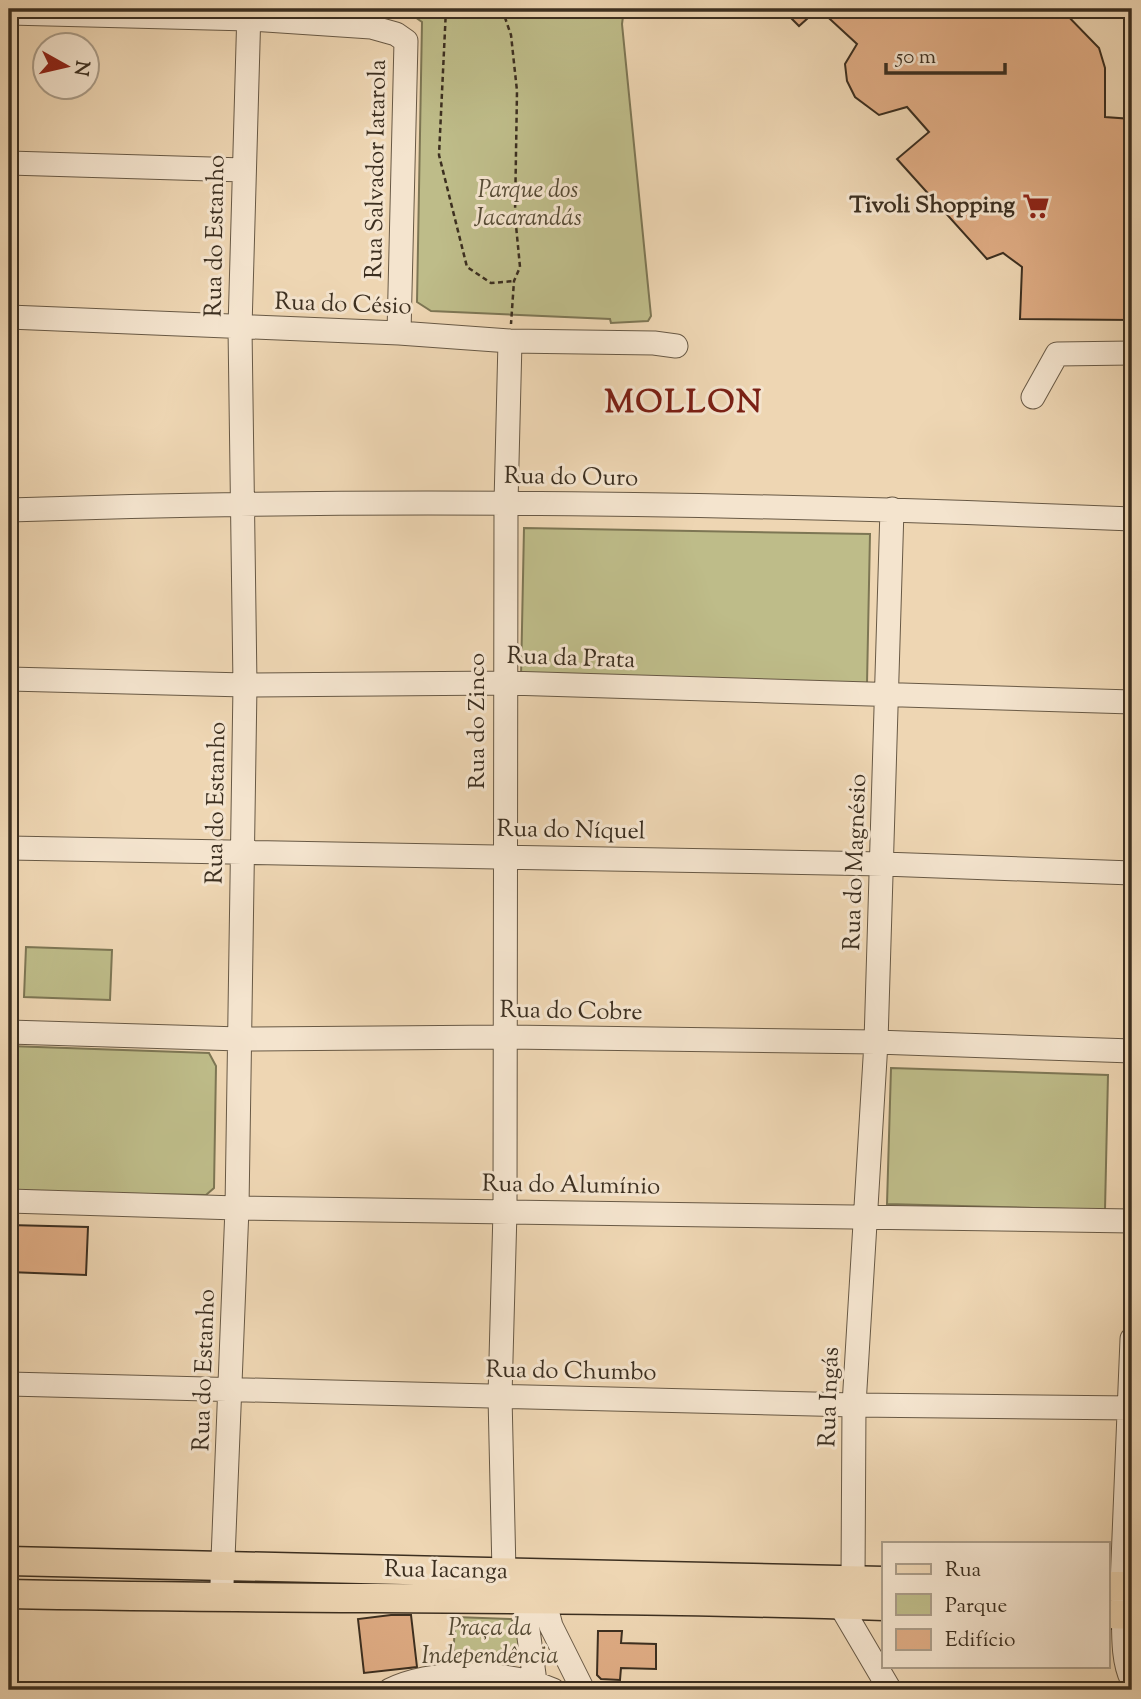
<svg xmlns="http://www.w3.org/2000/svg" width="1141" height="1699" font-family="'Sorts Mill Goudy',serif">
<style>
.green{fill:#bebc89;stroke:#7d7654;stroke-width:2}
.building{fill:#dfac84;stroke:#3c2f20;stroke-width:2}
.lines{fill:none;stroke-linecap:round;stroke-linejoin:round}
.minor-casing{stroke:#685945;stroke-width:25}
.major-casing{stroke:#3c2f20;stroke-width:31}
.path{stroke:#3c2f20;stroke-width:2.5;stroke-dasharray:5 3.5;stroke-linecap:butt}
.minor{stroke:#f4e4ce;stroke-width:23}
.major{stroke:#eed6b3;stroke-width:28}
.labels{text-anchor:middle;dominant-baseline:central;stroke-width:6;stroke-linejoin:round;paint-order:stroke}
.street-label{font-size:24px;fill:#3c2f20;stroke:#f4e4ce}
.park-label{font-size:24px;font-style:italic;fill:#564b35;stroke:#f4e4ce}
.poi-label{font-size:24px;font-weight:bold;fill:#3c2f20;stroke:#f4e4ce;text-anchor:end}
.district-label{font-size:32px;font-weight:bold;letter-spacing:2px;fill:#7a1f14;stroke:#f4e4ce}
</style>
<rect width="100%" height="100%" fill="#eed6b3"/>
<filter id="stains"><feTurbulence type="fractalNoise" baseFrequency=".00286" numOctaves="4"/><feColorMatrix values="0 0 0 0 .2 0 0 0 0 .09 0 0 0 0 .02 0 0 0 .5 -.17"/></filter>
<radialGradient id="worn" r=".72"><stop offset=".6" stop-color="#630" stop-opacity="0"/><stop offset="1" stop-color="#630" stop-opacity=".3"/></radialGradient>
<!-- green -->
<path class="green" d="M 387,9 L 624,9 L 622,24 L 651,316 L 648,321 L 611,323 L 610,319 L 431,311 L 417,302 L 422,22 L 405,10 Z
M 524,528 L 870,534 L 867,684 L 521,677 Z
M 26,947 L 112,950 L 110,1000 L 24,997 Z
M 9,1046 L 209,1053 L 216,1066 L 214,1188 L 206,1195 L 9,1192 Z
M 891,1068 L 1108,1075 L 1105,1210 L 887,1204 Z
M 455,1617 L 511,1619 L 528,1646 L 506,1670 L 453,1668 Z"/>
<!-- building -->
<path class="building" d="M 782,9 L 818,9 L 799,26 Z
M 819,9 L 1061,9 L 1099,48 L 1105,68 L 1105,117 L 1132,119 L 1132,320 L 1020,319 L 1022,267 L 1003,253 L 987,259 L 897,159 L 929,132 L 907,107 L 879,115 L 855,97 L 847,81 L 845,64 L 857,44 Z
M 9,1225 L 88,1227 L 86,1275 L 9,1272 Z
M 391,1615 L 411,1615 L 417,1667 L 364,1673 L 358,1619 Z
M 598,1631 L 622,1631 L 621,1643 L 656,1644 L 656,1669 L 621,1668 L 620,1680 L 601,1679 L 597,1675 Z"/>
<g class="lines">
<defs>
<path id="minor" d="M 9,13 L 249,19 L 371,27 L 396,34 L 406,41 L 399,333
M 9,163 L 244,170
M 9,317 L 399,333 L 510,341 L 654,343 L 676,346
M 1033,397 L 1057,354 L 1132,353
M 9,510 C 383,497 758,503 1132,519
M 9,679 L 245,685 L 505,683 L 1132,702
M 9,848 L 883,864 L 1132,873
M 9,1032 L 240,1039 L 503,1037 L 876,1042 L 1132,1051
M 9,1201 L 237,1208 L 1132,1221
M 1132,1339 L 1122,1586 C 1126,1616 1119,1653 1132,1680
M 9,1384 L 854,1405 L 1132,1408
M 504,1572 L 500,1396 L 505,1211 L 506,503 L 510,341
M 853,1580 L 854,1405 L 876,1042 L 892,509
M 222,1584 L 237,1208 L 245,685 L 240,328 L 249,9
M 540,1584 L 551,1626 L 583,1690
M 522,1585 L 535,1682
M 840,1605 L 890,1690
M 390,1690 C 433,1669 510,1671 553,1690"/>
<path id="major" d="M 9,1561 L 884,1581
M 1108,1586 L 1132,1586
M 9,1594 C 300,1600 592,1596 884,1606
M 1108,1614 L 1132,1615"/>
</defs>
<!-- minor casing -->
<use href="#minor" class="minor-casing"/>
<!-- major casing -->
<use href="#major" class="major-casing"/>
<!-- path -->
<path class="path" d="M 446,9 L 439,155 L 467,267 L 491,283 L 514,281
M 502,9 L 511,35 L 517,91 L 515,215 L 520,267 L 514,281 L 511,324"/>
<!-- minor -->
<use href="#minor" class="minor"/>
<!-- major -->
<use href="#major" class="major"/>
</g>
<!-- icons -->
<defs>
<symbol id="supermarket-bare" viewBox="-9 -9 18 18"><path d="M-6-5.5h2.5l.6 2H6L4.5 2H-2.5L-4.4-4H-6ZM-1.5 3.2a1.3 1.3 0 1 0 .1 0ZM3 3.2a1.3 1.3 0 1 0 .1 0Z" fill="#8f2418" stroke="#f4e4ce" stroke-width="2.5" paint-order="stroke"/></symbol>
</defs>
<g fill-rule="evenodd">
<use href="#supermarket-bare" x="1017" y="187" width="38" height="38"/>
</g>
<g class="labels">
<!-- street labels -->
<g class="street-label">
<text transform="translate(377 169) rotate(-89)">Rua Salvador Iatarola</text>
<text transform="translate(216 236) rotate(-89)">Rua do Estanho</text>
<text transform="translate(343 305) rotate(2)">Rua do Césio</text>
<text transform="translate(571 478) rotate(1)">Rua do Ouro</text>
<text transform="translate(571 659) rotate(2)">Rua da Prata</text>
<text transform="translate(478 721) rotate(-90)">Rua do Zinco</text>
<text transform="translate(217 803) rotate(-89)">Rua do Estanho</text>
<text transform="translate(571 831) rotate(1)">Rua do Níquel</text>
<text transform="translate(856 862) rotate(-88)">Rua do Magnésio</text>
<text transform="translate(571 1012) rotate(1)">Rua do Cobre</text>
<text transform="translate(571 1186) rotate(1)">Rua do Alumínio</text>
<text transform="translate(205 1370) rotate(-88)">Rua do Estanho</text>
<text transform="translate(571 1372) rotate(1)">Rua do Chumbo</text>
<text transform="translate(830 1397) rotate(-88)">Rua Ingás</text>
<text transform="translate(446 1571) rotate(1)">Rua Iacanga</text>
</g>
<!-- park labels -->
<g class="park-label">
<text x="528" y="191">Parque dos<tspan x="528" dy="28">Jacarandás</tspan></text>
<text x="490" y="1629">Praça da<tspan x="490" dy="28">Independência</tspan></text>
</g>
<!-- poi labels -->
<g class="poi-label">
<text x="1015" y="206">Tivoli Shopping</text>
</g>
<!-- district labels -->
<g class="district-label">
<text x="684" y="404">MOLLON</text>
</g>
</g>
<!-- margin -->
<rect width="1141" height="1699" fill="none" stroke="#eed6b3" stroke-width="35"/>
<rect x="10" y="10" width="1120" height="1678" fill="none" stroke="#3c2f20" stroke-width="3.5"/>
<rect x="18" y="18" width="1106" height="1664" fill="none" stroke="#3c2f20" stroke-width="2"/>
<!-- legend -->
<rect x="882" y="1542" width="228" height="126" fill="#f4e4ce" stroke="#aa9c88" stroke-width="2"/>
<rect x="896" y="1564" width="35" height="10" fill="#eed6b3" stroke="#aa9c88" stroke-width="2"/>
<text x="945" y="1576" font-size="21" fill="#3c2f20">Rua</text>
<rect x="896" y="1594" width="35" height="21" fill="#bebc89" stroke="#aa9c88" stroke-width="2"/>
<text x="945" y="1612" font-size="21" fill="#3c2f20">Parque</text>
<rect x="896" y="1629" width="35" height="21" fill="#dfac84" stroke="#aa9c88" stroke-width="2"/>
<text x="945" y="1646" font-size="21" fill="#3c2f20">Edifício</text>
<!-- north arrow -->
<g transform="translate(66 66) rotate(98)"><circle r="33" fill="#f4e4ce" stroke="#aa9c88" stroke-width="2"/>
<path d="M0-5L12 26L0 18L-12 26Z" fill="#8f2418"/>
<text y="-10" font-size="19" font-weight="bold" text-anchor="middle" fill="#3c2f20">N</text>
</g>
<!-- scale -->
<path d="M886 63v10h119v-10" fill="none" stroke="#3c2f20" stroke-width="3.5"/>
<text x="896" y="63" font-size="21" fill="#3c2f20" stroke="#f4e4ce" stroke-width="5" paint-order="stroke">50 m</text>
<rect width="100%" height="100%" filter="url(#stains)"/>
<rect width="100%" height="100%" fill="url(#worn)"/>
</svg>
